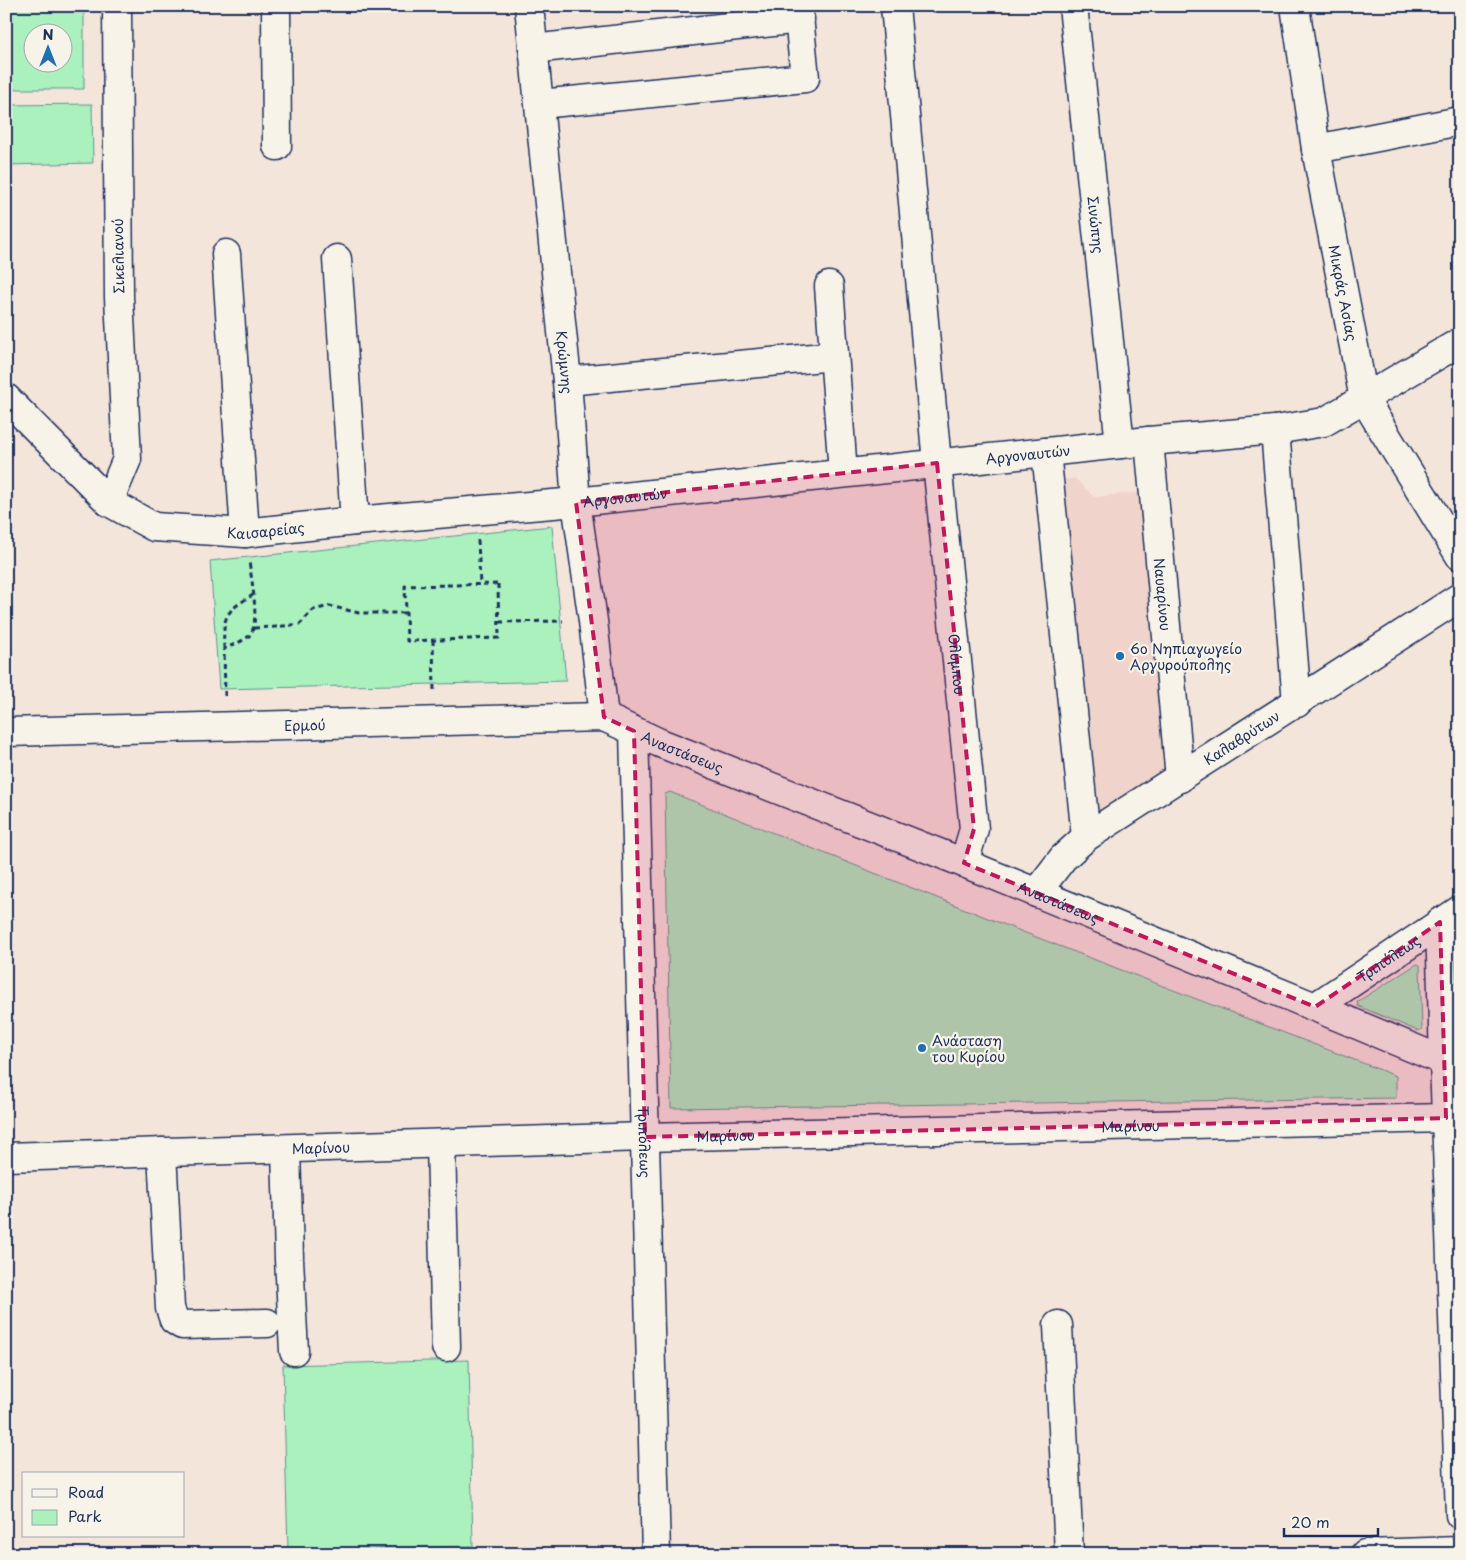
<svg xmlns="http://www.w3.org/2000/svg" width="1466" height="1560" font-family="'Playpen Sans',sans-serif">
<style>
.built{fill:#f0d4cb}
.green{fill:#aaf1be;stroke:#62908e;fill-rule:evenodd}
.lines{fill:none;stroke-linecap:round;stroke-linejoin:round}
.minor-casing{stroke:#1b2f5e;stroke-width:31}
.path{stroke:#1b2f5e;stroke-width:3;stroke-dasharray:5 4;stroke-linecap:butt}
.minor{stroke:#f7f3e8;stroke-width:28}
.marked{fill:#c2185b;fill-opacity:0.2;stroke:#c2185b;stroke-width:4;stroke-dasharray:10 6;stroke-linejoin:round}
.poi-dot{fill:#1f6fb2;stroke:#f7f3e8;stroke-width:2}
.labels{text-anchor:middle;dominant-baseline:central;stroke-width:4.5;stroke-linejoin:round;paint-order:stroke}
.street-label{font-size:14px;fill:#1b2f5e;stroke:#f7f3e8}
.poi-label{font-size:14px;fill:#1b2f5e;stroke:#f7f3e8;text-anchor:start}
</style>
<rect width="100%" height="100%" fill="#f4e5db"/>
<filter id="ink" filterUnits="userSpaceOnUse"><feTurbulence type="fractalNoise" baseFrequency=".02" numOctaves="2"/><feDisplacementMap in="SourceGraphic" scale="10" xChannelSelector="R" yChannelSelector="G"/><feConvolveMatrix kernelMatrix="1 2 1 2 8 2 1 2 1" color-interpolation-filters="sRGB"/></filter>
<g filter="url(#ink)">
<!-- built -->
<path class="built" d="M 1075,478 L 1094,497 L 1142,492 L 1171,773 L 1109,811 L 1096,811 L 1064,480 Z"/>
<!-- green -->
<path class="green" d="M 11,6 L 84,6 L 84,89 L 11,89 ZM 32,32 L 62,32 L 62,62 L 32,62 Z
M 92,104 L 93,163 L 6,165 L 6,105 Z
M 552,526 L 566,681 L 219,689 L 210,561 Z
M 670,792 L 1023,932 L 1396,1076 L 1396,1098 L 671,1108 L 665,794 Z
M 1417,964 L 1420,965 L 1422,1029 L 1418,1031 L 1358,1006 L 1357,1002 Z
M 469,1360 L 473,1546 L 288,1551 L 283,1365 Z"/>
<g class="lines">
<defs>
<g id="minor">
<path d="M 276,6 L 277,146"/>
<path id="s1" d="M 529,6 L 567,381 L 576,502 L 593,621 L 604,717"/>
<path id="s2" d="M 895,6 L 937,463 L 974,829 L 964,863"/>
<path id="s3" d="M 1073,6 L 1120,444"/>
<path id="s4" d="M 1295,6 L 1316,149 L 1364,399 L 1460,556"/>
<path d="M 533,49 L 800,19"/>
<path d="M 540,104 L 805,78 L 798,6"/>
<path d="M 1316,149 L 1460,121"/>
<path d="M 226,254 L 245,533"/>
<path d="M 337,259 L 355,521"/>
<path d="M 829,286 L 843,473"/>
<path d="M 567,381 L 834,356"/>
<path id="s5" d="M 6,398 L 109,502 L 154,527 L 245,533 L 355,521 L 576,502 L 1149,441 L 1275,430 L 1324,422 L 1460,342"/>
<path d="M 1275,430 L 1297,703"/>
<path id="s6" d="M 1149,441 L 1180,778"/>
<path d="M 1046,452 L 1086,837"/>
<path d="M 109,502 L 127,459 L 119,297 L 117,6"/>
<path id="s7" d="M 634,731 L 656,1554"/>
<path id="s8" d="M 6,732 L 604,717 L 660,743 L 964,863 L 1315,1007 L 1444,1061 L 1460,1515"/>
<path id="s9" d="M 1036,893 L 1063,858 L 1086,837 L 1460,597"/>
<path d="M 1440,922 L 1444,1061"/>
<path id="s10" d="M 1315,1007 L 1460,910"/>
<path d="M 441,1144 L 446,1347"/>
<path d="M 286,1149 L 289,1259 L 294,1351"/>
<path d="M 162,1152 L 170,1308 L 174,1320 L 182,1325 L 267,1323"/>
<path id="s11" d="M 6,1157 L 645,1137 L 1446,1118"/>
<path d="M 1058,1325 L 1069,1554"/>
<path d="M 1365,1554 L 1460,1551"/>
</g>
</defs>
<!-- minor casing -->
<use href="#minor" class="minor-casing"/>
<!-- path -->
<path class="path" d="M 478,540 L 480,584
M 498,584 L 499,638 L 407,641 L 405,586 Z
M 499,622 L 563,621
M 254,628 L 275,627 L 300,624 L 313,610 L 330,606 L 359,613 L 406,613
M 433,640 L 434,692
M 224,649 C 223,616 224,612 253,595
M 225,696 L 224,649 C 232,645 242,642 249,636 C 261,625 251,577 249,561"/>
<!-- minor -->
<use href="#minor" class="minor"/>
</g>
</g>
<!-- marked area -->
<path class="marked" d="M 937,463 L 974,829 L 964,863 L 1315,1007 L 1440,922 L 1446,1118 L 645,1137 L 634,731 L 604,717 L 576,502 Z"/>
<!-- markers -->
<g class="poi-dot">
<circle cx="1120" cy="656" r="5"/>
<circle cx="922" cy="1048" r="5"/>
</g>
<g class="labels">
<!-- street labels -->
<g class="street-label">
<text stroke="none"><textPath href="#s3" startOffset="220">Σινώπης</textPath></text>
<text transform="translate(118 256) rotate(-91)">Σικελιανού</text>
<text stroke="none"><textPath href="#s4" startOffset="291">Μικράς Ασίας</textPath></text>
<text stroke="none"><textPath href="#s1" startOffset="358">Κρώμνης</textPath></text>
<text stroke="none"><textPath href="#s5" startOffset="1076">Αργοναυτών</textPath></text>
<text stroke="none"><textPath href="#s5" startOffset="671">Αργοναυτών</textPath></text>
<text stroke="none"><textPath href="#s5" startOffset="310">Καισαρείας</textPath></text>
<text stroke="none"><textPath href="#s6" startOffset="154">Ναυαρίνου</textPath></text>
<text stroke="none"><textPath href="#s2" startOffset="661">Ολύμπου</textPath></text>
<text stroke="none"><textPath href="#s8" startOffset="299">Ερμού</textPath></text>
<text stroke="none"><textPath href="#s9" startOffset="260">Καλαβρύτων</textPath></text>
<text stroke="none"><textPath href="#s8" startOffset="684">Αναστάσεως</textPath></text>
<text stroke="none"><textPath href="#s8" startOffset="1089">Αναστάσεως</textPath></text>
<text stroke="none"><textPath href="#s10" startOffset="88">Τριπόλεως</textPath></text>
<text stroke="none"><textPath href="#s11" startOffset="1125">Μαρίνου</textPath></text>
<text stroke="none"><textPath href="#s11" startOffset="720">Μαρίνου</textPath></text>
<text stroke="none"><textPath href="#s7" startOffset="411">Τριπόλεως</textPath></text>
<text stroke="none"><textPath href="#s11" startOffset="315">Μαρίνου</textPath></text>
</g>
<!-- poi labels -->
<g class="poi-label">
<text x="1130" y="648">6ο Νηπιαγωγείο<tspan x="1130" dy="16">Αργυρούπολης</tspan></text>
<text x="932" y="1040">Ανάσταση<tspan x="932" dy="16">του Κυρίου</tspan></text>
</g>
</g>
<!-- margin -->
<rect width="1466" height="1560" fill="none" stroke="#f7f3e8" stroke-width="25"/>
<rect x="12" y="12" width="1441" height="1535" fill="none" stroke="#1b2f5e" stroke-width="2" filter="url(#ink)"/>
<!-- legend -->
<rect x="22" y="1472" width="162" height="65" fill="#f7f3e8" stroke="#9fa5b1"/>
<rect x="32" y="1489" width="25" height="8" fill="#f7f3e8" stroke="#9fa5b1"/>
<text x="68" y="1498" font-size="15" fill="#1b2f5e">Road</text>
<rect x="32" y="1510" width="25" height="15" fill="#aaf1be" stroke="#9fa5b1"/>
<text x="68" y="1522" font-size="15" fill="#1b2f5e">Park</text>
<!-- north arrow -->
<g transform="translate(48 48)"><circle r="24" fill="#f7f3e8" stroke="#9fa5b1"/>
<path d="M0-4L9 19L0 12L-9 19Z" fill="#1f6fb2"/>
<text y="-8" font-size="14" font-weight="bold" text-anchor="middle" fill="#1b2f5e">N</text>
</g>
<!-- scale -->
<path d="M1284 1528v8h94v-8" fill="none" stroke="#1b2f5e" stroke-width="2.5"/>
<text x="1291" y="1528" font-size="15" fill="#1b2f5e" stroke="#f7f3e8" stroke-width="4" paint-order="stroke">20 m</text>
</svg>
